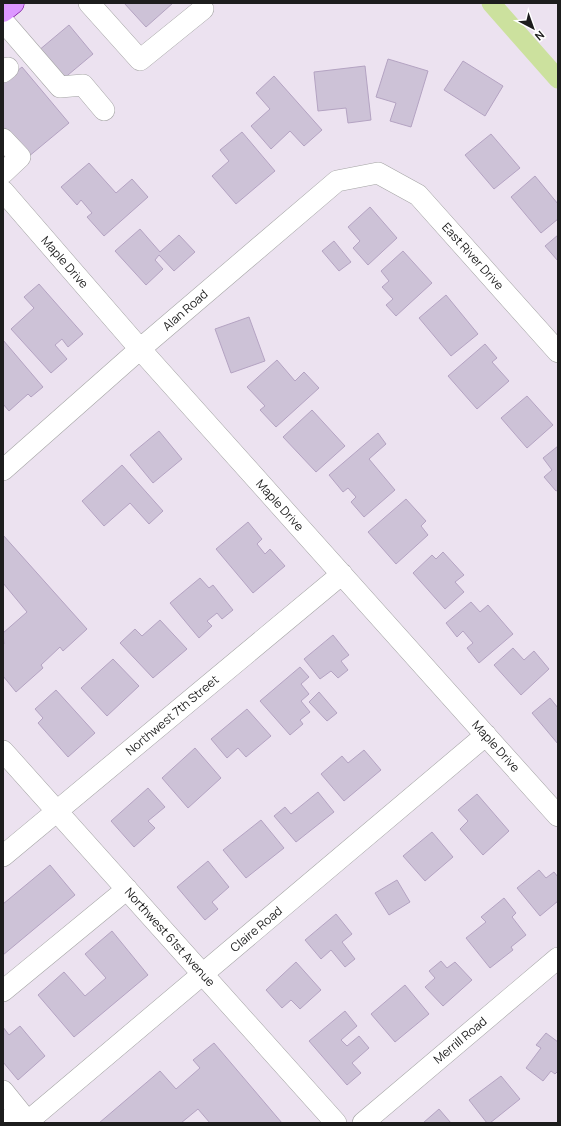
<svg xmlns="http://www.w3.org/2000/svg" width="561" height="1126" font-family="Manrope,sans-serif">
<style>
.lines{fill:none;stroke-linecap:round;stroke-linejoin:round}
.canal{stroke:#cce19e;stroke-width:19}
.building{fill:#cdc2d7;stroke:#b4a3c2}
.minor-casing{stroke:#a4a4a4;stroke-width:22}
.major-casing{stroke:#730097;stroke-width:23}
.minor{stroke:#fff;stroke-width:21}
.major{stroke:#dc98ff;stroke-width:22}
.labels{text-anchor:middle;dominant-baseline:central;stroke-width:3;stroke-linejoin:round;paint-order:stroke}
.street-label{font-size:12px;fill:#1d1d1d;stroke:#fff}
</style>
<rect width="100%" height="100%" fill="#ece2f0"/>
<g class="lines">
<!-- canal -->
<path class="canal" d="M 491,3 L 558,79"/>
</g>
<!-- building -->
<path class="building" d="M 124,3 L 173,3 L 146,27 Z
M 69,25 L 93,54 L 62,80 L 38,51 Z
M 388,59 L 428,71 L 411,127 L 390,121 L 396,103 L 376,97 Z
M 463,61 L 503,86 L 485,116 L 444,90 Z
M 365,66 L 371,120 L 348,123 L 346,108 L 318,111 L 314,72 Z
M 22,67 L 69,123 L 28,157 L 3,127 L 3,82 Z
M 274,76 L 322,130 L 304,146 L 290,131 L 271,149 L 251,126 L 270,109 L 256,93 Z
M 242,132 L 275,171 L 236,204 L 212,176 L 229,161 L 220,150 Z
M 491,134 L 520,168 L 494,189 L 465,155 Z
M 89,163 L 116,193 L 132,179 L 148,197 L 104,236 L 87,217 L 92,213 L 81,200 L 77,205 L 61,187 Z
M 535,176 L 558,204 L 558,219 L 541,233 L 511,197 Z
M 370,207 L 397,238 L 368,265 L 353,248 L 360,241 L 348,227 Z
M 140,229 L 160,252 L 179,235 L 195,252 L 174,271 L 159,255 L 155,260 L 163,269 L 146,285 L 115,251 Z
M 558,235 L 558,261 L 545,246 Z
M 334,241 L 351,262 L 339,271 L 322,251 Z
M 403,251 L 432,283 L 396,316 L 386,305 L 393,299 L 382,287 L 389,281 L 381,271 Z
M 39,284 L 83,334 L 68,347 L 62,339 L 55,345 L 67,359 L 51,373 L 11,329 L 34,308 L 24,297 Z
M 446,295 L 478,334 L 451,356 L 419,318 Z
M 249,317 L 265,361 L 231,373 L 215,329 Z
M 3,340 L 43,387 L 31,397 L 28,394 L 9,411 L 3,404 Z
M 485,344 L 497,358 L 492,362 L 509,381 L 477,409 L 448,376 Z
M 277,360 L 295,381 L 304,372 L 319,388 L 276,427 L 260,410 L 265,406 L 247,387 Z
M 527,396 L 553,425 L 527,448 L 501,418 Z
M 312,410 L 345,446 L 316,472 L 283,437 Z
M 159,431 L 182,459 L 153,483 L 130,455 Z
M 378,433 L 386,444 L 369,459 L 395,490 L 364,517 L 351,502 L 356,497 L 348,488 L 343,492 L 329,475 Z
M 558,446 L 558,490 L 556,491 L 544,477 L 552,470 L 543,458 Z
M 122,465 L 163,511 L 149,524 L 130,503 L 104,526 L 82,501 Z
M 406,499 L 426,521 L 421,526 L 428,535 L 396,564 L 368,532 Z
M 248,522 L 262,539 L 257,544 L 265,554 L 270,549 L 285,566 L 253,593 L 216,549 Z
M 3,535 L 87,629 L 63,651 L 60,647 L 41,665 L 43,668 L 16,692 L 3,676 L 3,645 L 4,644 L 3,633 L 27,612 L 3,583 Z
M 443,552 L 464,575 L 455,582 L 464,592 L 445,609 L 413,573 L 432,555 L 436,559 Z
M 200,578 L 209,588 L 213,585 L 233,610 L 222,619 L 217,613 L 207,621 L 212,626 L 199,638 L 170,603 Z
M 471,602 L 480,612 L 488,605 L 513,634 L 479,663 L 467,648 L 473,643 L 463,631 L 457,637 L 446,623 Z
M 160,620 L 187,649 L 153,678 L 120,643 L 135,629 L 142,636 Z
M 333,635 L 349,655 L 341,661 L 348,670 L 338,678 L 331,671 L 320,679 L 304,659 Z
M 513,648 L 524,660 L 534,651 L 549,669 L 521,695 L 494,665 Z
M 113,659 L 139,686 L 107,716 L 81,688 Z
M 300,667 L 309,677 L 301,684 L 309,694 L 301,701 L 310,712 L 300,720 L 303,724 L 290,735 L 260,701 Z
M 56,690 L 95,733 L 68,757 L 38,723 L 43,718 L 35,709 Z
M 319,692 L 337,713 L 327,721 L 309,702 Z
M 550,698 L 558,708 L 558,744 L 532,713 Z
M 247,709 L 271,736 L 246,757 L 238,748 L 227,758 L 211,739 Z
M 195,748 L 221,778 L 188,808 L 162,778 Z
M 364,750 L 381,770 L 344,801 L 321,774 L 342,756 L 348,763 Z
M 148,788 L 165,807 L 148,821 L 155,828 L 134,847 L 111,821 Z
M 318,792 L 334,812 L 296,842 L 274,816 L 285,807 L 291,814 Z
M 477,794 L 509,831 L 483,855 L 460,829 L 468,821 L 458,810 Z
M 261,820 L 284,848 L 246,878 L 223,850 Z
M 432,832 L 453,857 L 425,881 L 403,856 Z
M 208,861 L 229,887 L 212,902 L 218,909 L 205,920 L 177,887 Z
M 50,865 L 75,895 L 3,955 L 3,904 Z
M 539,870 L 546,878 L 554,872 L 558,877 L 558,901 L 540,916 L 517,888 Z
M 397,880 L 410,902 L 389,915 L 375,893 Z
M 504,898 L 516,913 L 512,917 L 526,935 L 511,947 L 513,950 L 490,968 L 466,938 L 486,922 L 481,917 Z
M 336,914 L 352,934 L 342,942 L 355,959 L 345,967 L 331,950 L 321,959 L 305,940 Z
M 112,931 L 148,975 L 74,1037 L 38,995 L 64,972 L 85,996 L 106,978 L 85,954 Z
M 441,961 L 447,968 L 455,962 L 472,980 L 443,1006 L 425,987 L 435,978 L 429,971 Z
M 296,962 L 321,990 L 300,1009 L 291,1000 L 282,1008 L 266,990 Z
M 405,985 L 429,1014 L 395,1042 L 371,1014 Z
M 345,1011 L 357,1026 L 341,1040 L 347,1046 L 359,1036 L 369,1048 L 352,1063 L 361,1073 L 347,1085 L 309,1041 Z
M 20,1026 L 45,1056 L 18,1080 L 3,1062 L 3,1027 L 9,1035 Z
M 546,1033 L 558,1042 L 558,1071 L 555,1074 L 551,1071 L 543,1081 L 526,1068 L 541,1048 L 536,1045 Z
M 214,1043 L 282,1123 L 210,1123 L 198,1109 L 181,1123 L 99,1123 L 160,1071 L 176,1089 L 200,1068 L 193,1060 Z
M 501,1076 L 520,1099 L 490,1123 L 487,1123 L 469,1100 Z
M 439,1109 L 451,1123 L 423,1123 Z"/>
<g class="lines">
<defs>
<path id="minor" d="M 89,3 L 140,60 L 203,9
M 3,21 L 60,87 L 83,85 L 104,110
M 3,72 L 8,68
M 3,139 L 20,157 L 3,173
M 3,191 L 140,349 L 558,816
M 3,470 L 140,349 L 337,181 L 378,173 L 418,195 L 558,352
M 3,751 L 336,1123
M 3,856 L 342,574
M 3,991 L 127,889
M 3,1091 L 28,1122
M 3,1120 L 6,1123
M 26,1123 L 486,735
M 363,1123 L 558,958"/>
<path id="major" d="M 3,11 L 13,3"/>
</defs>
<!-- minor casing -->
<use href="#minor" class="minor-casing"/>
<!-- major casing -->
<use href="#major" class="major-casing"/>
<!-- minor -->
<use href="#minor" class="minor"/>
<!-- major -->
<use href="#major" class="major"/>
</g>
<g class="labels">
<!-- street labels -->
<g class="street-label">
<text transform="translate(473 256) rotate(48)">East River Drive</text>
<text transform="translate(65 262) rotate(49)">Maple Drive</text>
<text transform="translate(185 310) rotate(-41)">Alan Road</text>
<text transform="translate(280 505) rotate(48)">Maple Drive</text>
<text transform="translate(172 715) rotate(-40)">Northwest 7th Street</text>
<text transform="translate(496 746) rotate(48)">Maple Drive</text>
<text transform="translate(256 929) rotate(-40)">Claire Road</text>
<text transform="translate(170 937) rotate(48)">Northwest 61st Avenue</text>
<text transform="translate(460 1040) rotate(-40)">Merrill Road</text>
</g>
</g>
<!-- border -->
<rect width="561" height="1126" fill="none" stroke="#1d1d1d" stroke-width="8"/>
<!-- north arrow -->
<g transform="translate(533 28) rotate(139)" stroke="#ffffff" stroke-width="3" paint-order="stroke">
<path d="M0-3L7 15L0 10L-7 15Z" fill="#1d1d1d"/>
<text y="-6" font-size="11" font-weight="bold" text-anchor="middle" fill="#1d1d1d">N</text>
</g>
</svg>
